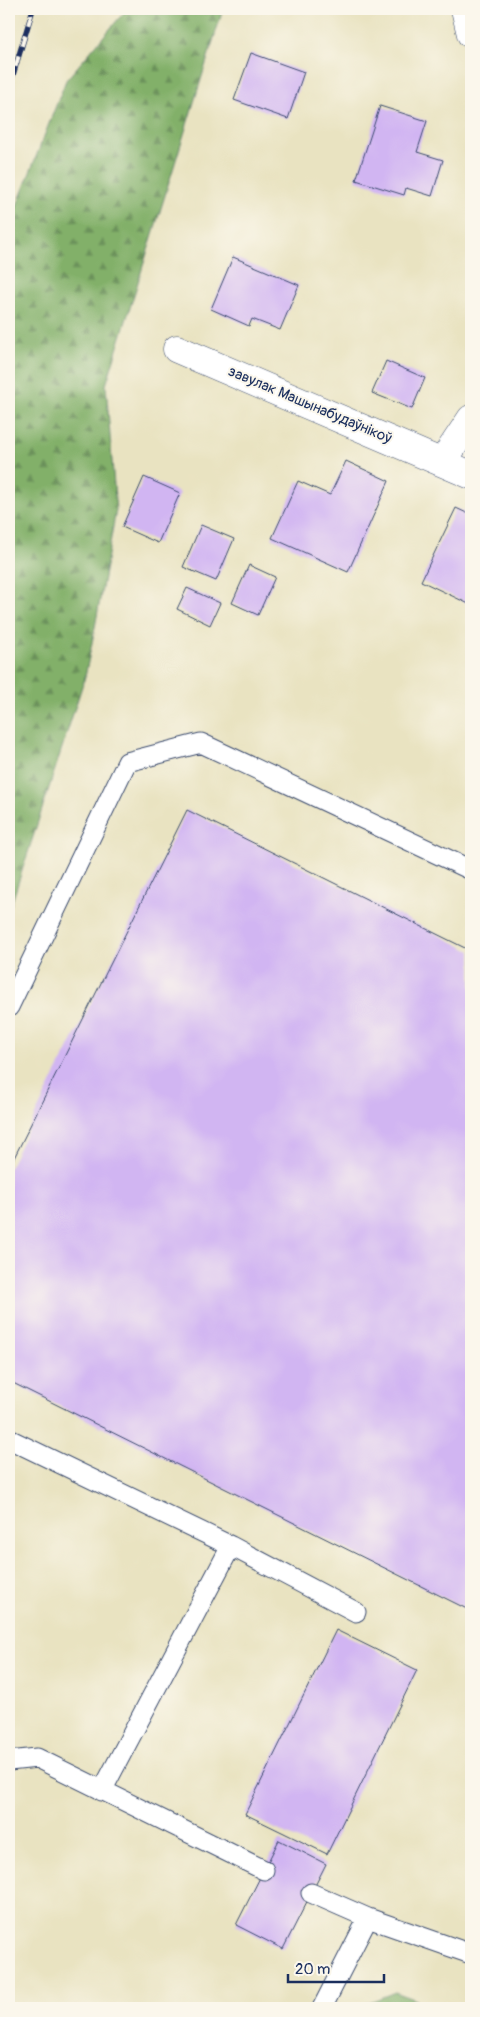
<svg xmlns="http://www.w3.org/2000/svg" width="480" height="2017" font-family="Pangolin,sans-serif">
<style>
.forest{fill:url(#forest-firs);stroke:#4e7064}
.building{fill:#d1b5f2}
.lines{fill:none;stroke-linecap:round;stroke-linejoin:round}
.service-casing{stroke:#3a4a6d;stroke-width:21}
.minor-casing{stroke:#3a4a6d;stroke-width:29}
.service{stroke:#fff;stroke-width:19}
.minor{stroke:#fff;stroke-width:28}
.rail-casing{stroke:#1b2f5e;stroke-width:5.5}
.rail{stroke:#fbf7ec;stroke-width:4;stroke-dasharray:11;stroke-linecap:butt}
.labels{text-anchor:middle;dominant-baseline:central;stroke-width:4;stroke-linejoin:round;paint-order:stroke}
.street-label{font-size:15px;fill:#1b2f5e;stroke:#fbf7ec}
</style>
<defs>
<pattern id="forest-firs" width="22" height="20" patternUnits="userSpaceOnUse" patternTransform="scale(1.25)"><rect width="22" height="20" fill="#82b069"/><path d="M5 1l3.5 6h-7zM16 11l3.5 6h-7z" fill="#6a905a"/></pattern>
</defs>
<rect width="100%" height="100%" fill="#fbf7ec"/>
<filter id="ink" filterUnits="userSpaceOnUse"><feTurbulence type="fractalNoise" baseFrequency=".02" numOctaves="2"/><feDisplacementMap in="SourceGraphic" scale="10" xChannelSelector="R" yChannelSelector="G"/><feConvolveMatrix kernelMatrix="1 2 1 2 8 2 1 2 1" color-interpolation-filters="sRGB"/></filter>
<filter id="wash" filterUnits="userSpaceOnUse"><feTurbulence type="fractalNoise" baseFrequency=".0096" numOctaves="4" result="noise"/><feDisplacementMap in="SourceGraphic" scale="20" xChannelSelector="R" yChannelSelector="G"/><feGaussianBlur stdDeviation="1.12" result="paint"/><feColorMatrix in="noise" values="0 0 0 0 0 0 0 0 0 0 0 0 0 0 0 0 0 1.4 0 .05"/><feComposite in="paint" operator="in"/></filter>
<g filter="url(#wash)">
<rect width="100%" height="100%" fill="#e9e3c1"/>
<!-- forest -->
<path class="forest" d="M 127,9 L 223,9 L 106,385 L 116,510 L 94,633 L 85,677 L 9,911 L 9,226 L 66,80 Z
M 395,1992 L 428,2004 L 429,2008 L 359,2008 L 362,2005 Z"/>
<g id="blocks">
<!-- building -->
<path class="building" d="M 251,53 L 304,72 L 288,119 L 234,100 Z
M 380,106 L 427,121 L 417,152 L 443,160 L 432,196 L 406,188 L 404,195 L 356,180 Z
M 233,257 L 299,285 L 280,330 L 252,319 L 249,326 L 211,309 Z
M 386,361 L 425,378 L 412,409 L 372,393 Z
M 346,461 L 389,481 L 348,572 L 272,538 L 298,481 L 330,495 Z
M 144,477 L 180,493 L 158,543 L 122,527 Z
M 456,508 L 471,515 L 471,605 L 421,581 Z
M 201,525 L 234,539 L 216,581 L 183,567 Z
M 249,565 L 275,577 L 258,615 L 232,603 Z
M 187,588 L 220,603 L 210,625 L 177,609 Z
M 187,810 L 471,951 L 471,1611 L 9,1381 L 9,1168 Z
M 336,1630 L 417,1670 L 327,1854 L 245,1814 Z
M 279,1840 L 326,1864 L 283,1949 L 236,1925 Z"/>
</g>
</g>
<g filter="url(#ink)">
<use href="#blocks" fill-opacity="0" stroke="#3a4a6d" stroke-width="1"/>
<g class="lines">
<defs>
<path id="service" d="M 9,1007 L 127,762 L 201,743 L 471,870
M 9,1439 L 231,1546 L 102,1791
M 231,1546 L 356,1612
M 9,1761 L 37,1758 L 264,1870
M 311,1893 L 368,1918
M 322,2008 L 368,1918 L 471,1954"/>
<path id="minor" d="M 465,9 L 471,34
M 177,349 L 471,475
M 443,461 L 471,419"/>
</defs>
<!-- service casing -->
<use href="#service" class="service-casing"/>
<!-- minor casing -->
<use href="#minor" class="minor-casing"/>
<!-- service -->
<use href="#service" class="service"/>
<!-- minor -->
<use href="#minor" class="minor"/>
<defs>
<path id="rail" d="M 9,88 L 33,9"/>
</defs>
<!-- rail casing -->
<use href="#rail" class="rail-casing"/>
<!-- rail -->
<use href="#rail" class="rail"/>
</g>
</g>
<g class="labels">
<!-- street labels -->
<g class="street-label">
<text transform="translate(310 405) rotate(23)">завулак Машынабудаўнікоў</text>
</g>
</g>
<!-- margin -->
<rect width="480" height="2017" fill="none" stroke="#fbf7ec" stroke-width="30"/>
<!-- scale -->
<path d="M288 1974v8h96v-8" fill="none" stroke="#1b2f5e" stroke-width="2.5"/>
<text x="295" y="1974" font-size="15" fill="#1b2f5e" stroke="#fbf7ec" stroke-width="4" paint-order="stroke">20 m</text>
</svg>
